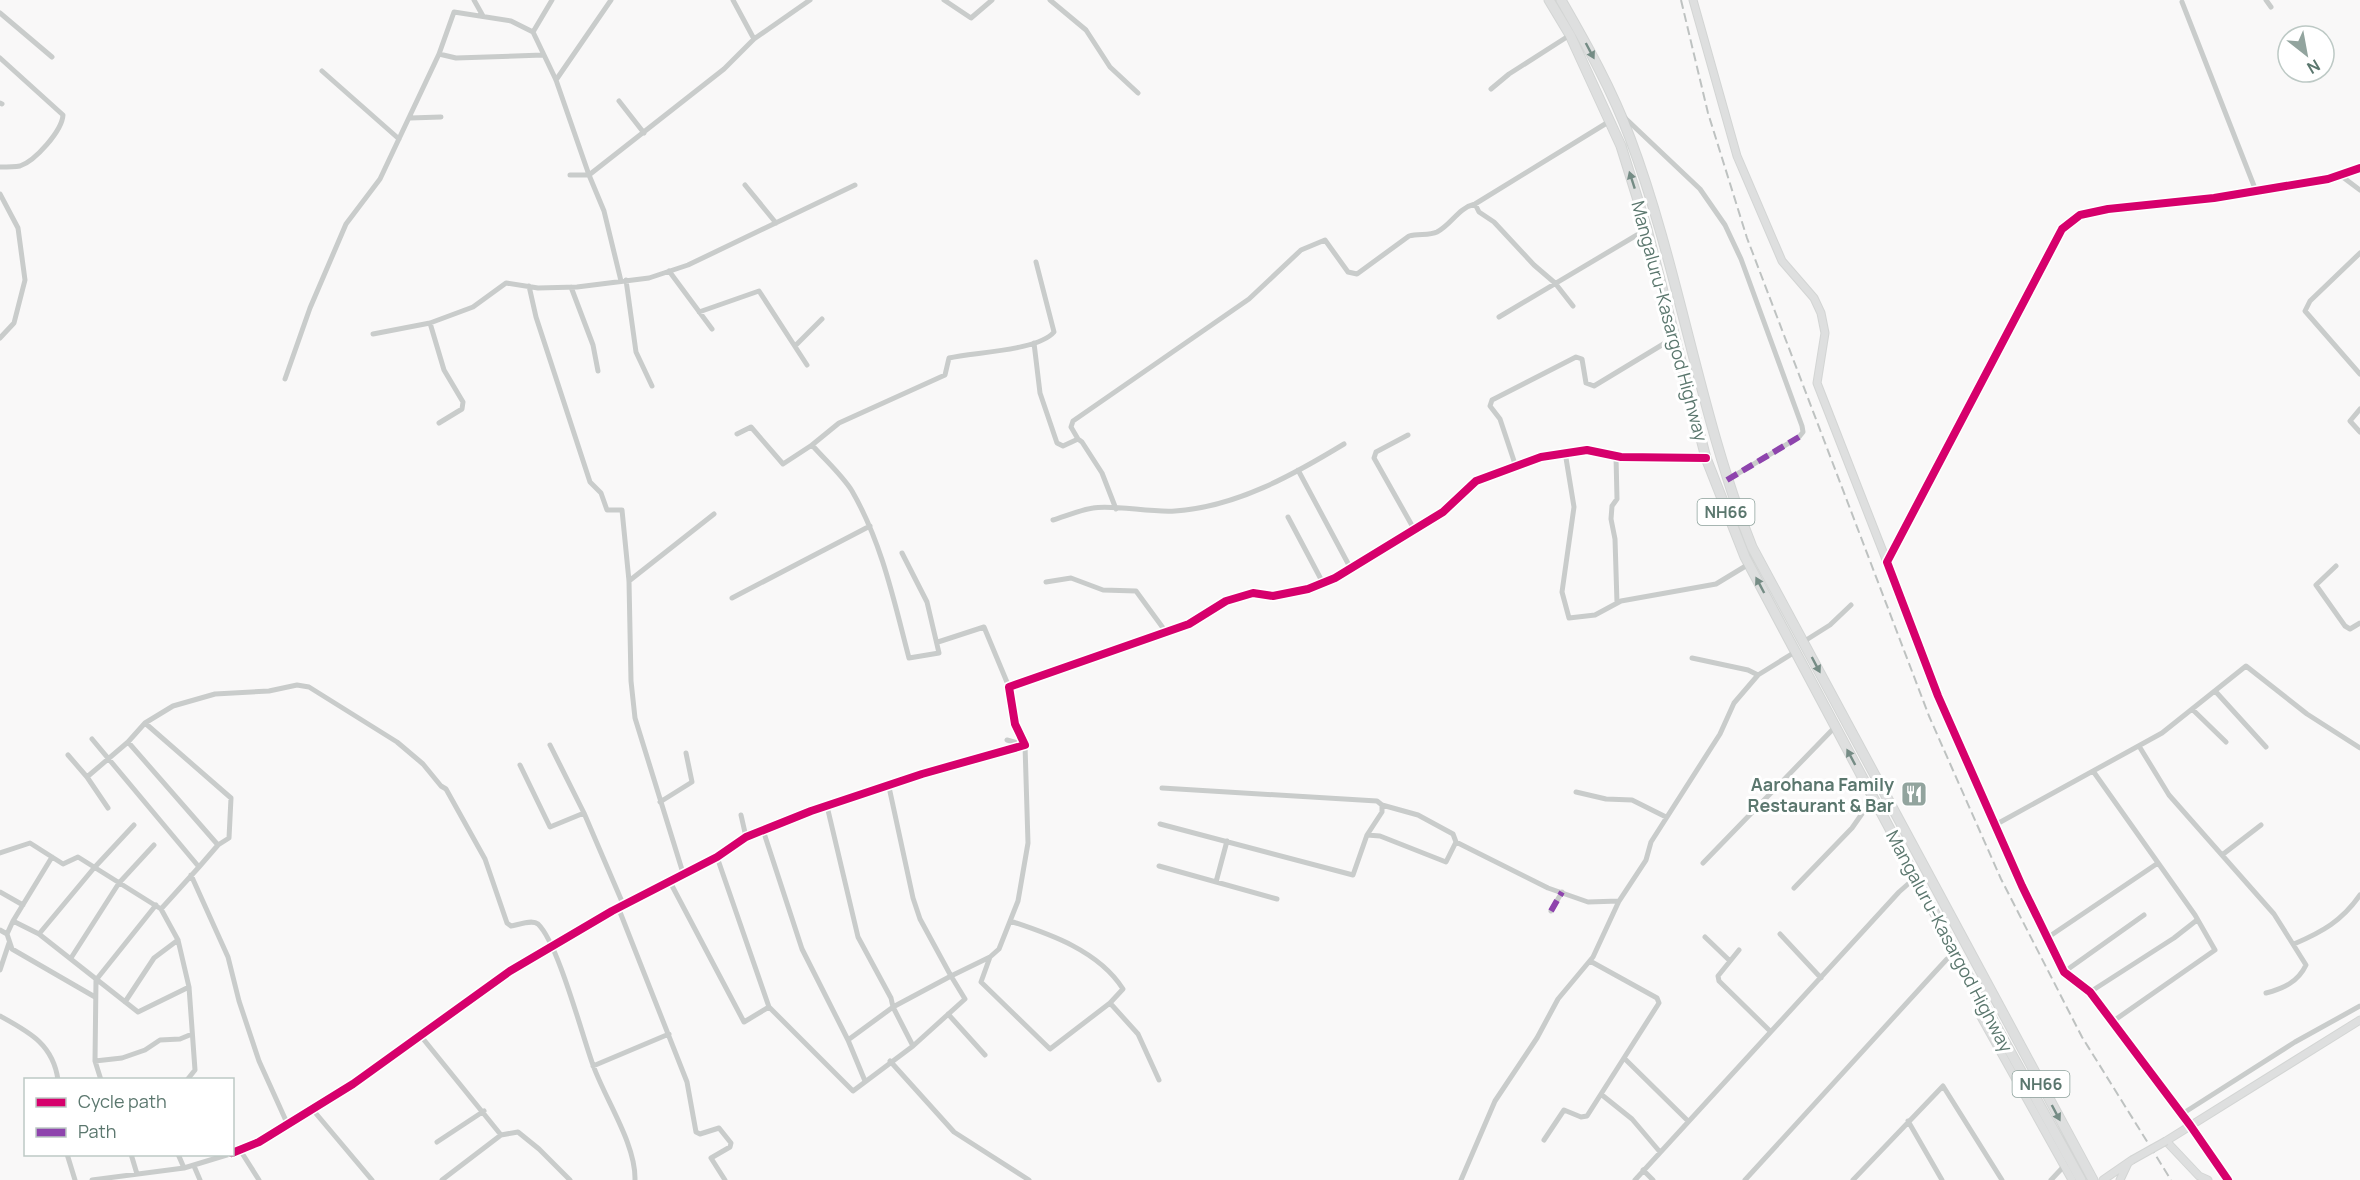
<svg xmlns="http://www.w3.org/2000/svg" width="2360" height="1180" font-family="Manrope,sans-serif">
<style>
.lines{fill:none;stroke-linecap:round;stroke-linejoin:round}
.secondary-casing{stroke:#d3d5d4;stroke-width:9}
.highway-casing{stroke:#d3d5d4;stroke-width:11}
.street{stroke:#c9cccb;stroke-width:5}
.secondary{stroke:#dedfdf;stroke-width:7}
.highway{stroke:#dedfdf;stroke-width:9}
.rail{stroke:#bec2c1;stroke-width:2;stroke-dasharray:9 4.5;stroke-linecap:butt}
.secondary-bridge-casing{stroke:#d3d5d4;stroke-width:9;stroke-linecap:butt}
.secondary-bridge{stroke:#dedfdf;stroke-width:7}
.quiet{stroke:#8e44ad;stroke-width:6;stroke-dasharray:12 6;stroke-linecap:butt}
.cycleway-casing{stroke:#fff;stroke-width:11}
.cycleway{stroke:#d6006c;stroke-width:8}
.oneway{fill:#758c85}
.labels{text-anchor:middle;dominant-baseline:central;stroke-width:6;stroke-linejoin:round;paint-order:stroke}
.shield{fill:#fff;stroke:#8ca09a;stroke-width:1.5}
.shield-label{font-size:16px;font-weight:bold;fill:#5b776e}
.street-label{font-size:18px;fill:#5b776e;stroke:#fff}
.poi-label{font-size:18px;font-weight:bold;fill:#5b776e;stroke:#fff;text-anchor:end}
</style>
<rect width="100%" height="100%" fill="#f9f8f8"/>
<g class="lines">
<defs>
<path id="secondary" d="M 1693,0 L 1737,156 L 1782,261 L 1814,298 L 1821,313 L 1825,333 L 1817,383 L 1887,562
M 1989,988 L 1978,994 L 1980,1015 L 2072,1180
M 2103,1180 L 2132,1160
M 2120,1180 L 2128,1163
M 2208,1180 L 2199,1176 L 2166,1141 L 2360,1020
M 2228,1180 L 2190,1125 L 2090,992 L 2064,972 L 2022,886 L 1938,696 L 1887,562 L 2062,229 L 2080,215 L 2108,209 L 2214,198 L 2328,179 L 2360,168"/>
<path id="highway" d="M 1549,0 L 1570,35 L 1621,146 L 1647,229 L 1706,458 L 1745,557 L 1957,955 L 2081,1180
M 1561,0 C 1587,45 1612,90 1630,138 C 1680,271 1699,414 1752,547 L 2093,1180"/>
</defs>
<!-- secondary casing -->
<use href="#secondary" class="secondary-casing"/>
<!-- highway casing -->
<use href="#highway" class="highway-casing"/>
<!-- street -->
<path class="street" d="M 474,0 L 483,16
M 733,0 L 754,39
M 944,0 L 971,18 L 992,0
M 1050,0 L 1086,30 L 1110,67 L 1138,93
M 2266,0 L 2271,7
M 2182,2 L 2256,191
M 0,13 L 52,57
M 533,32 L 552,0
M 439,54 L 456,58 L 543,55
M 0,58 L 63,115 C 62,131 35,161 20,166 C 14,167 6,167 0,167
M 322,71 L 399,139
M 556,80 L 611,0
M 1491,89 L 1509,74 L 1570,35
M 619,101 L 644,133
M 0,103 L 2,104
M 1624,117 L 1700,189 L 1725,225 L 1741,259 L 1802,426 L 1803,432 L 1799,437 L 1727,480
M 410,118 L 441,117
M 570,175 L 589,175 L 604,211 L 621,281
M 2340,175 L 2360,190
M 745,185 L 776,223
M 0,194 L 18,228 L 25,280 L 14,323 L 0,338
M 1475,204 L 1479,212 L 1494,222 L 1534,265 L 1555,283 L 1573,306
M 2360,253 L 2310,301 L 2305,311 L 2360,374
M 669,271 L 712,329
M 626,280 L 636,352 L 652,386
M 529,286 L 536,317 L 590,482 L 601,493 L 607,510 L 622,510 L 629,581 L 631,681 L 635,718 L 683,873
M 571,287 L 593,345 L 598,371
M 699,312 L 759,291 L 807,365
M 1499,317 L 1647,229
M 430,323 L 444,370 L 463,402 L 462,409 L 439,423
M 373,334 L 430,323 L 473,307 L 506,283 L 538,288 L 577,287 L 649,278 L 688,265 L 855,185
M 1034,343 L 1040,393 L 1057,443 L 1063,446 L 1078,439 L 1082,442 L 1102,473 L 1116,509
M 795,346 L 822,319
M 285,379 L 310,308 L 346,224 L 380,179 L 439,54 L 454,12 L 511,21 L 533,32 L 556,80 L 589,175 L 724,69 L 754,39 L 810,0
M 2360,409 L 2350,421 L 2360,432
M 737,434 L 751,427 L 783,464 L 812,445 L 839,423 L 945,375 L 949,358 C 974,352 1038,351 1054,332 L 1053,328 L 1036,262
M 1408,435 L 1376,452 L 1374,458 L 1414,529
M 1078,439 L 1071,427 L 1073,421 L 1249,299 L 1301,250 L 1325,240 L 1348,272 L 1357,274 L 1409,236 C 1418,233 1429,236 1437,232 C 1452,224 1458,208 1475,204 L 1610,121
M 812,445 C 825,460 842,475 852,491 C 882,543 894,601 909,658 L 939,653 L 927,602 L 902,553
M 1565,452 L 1574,507 L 1562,592 L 1569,618 L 1595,615 L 1621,601 L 1716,584 L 1749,564
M 1616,456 L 1617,499 L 1612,506 L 1611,519 L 1615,539 L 1617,603
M 1516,467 L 1500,419 L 1490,406 L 1492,400 L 1576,357 L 1582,359 L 1586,383 L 1594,386 L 1675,337
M 1298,470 L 1351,569
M 1288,517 L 1323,583
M 1053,520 C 1066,516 1080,510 1093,508 C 1112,504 1151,513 1175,511 C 1236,507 1293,475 1344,444
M 2336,566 L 2316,585 L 2345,626 L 2350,629 L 2360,623
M 629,581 L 714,514
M 1046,582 L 1071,578 L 1103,590 L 1136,591 L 1166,632
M 732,598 L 870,526
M 938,642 L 984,627 L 1009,687
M 1803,642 L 1830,625 L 1851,605
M 1692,658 L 1748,670 L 1758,675
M 2216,692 L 2266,747
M 2192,709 L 2226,742
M 145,723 L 231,798 L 229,838 L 218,845
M 92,739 L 199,867 L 161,909
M 128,742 L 145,723 L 173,706 L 215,694 L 269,691 L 297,685 L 309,687 L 397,742 L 423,764 L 441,786 L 446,789 L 485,859 L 507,923 L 511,926 C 518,925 532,919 538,924 C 558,943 582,1035 593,1065 C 605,1099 636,1144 635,1180
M 550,745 L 584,813
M 2139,746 L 2169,795 L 2274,914 L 2306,965 C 2298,982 2284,988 2266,993
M 68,755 L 87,777
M 520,765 L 550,827 L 584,813 L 623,904
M 2093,771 L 2195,915 L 2215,950 L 2112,1022
M 889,787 L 913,898 L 920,919 L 951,976 L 893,1007 L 913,1046
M 1162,788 L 1377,801 L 1382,805 L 1382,812 L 1367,835
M 1576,792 L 1606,799 L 1632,800 L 1666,817
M 660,802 L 692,782 L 686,753
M 1382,805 L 1418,815 L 1453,834 L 1456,842
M 827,806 L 858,937 L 891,998 L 893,1007 L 848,1040 L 865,1081
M 108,808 L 87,777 L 128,742 L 218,845 L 199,867
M 741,815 L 746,837
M 1160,824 L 1353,875 L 1367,835 L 1380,836 L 1446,862 L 1456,842 L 1548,888 L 1588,902 L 1619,901
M 1995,825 L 2162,733 L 2246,666 L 2307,714 L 2360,748
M 763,830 L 802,949 L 848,1040
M 0,853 L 30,843 L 63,864 L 78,857 L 161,909 L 178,940 L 189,987 L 195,1070 L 187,1080
M 2222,855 L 2261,825
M 717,857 L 769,1007
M 1703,863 L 1835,727
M 1159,866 L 1277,899
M 191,875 L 228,957 L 239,1001 L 259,1061 L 287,1123
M 669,880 L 744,1022 L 769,1007 L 853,1091 L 913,1046 L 965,999 L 951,976 L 990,957 L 999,949 L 1018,901 L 1028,843 L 1025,745 L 1007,740
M 1216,882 L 1227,841
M 1794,888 L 1852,828 L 1873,798
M 0,892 L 23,905
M 618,907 L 687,1082 L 696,1132 L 700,1134 L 719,1128 L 731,1143 L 730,1147 L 711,1158 L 725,1180
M 1551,911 L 1562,892
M 13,921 L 52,857
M 0,930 L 7,934 L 13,921 L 39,934 L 138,1012 L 189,987
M 7,934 L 12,949 L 95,997
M 39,934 L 94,868 L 134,825
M 1780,934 L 1821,978
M 1705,937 L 1730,961
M 2047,938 L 2158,863
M 2294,944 C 2322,932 2342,921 2360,895
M 1739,950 L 1718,976 L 1719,981 L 1770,1031
M 990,957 L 981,982 L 1050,1049 L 1110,1003 L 1123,989 C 1099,951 1050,934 1010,921
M 71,958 L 119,883 L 154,845
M 0,970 L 9,943
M 2064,972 L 2144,915
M 2090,992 L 2174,938 L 2197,920
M 125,1002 L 154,958 L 178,940
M 1110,1003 L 1138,1034 L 1159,1080
M 948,1014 L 985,1055
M 0,1016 C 29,1032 53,1044 58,1080
M 420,1035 L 501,1135
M 1624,1058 L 1688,1121
M 95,1061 L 122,1058 L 145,1050 L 160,1040 L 180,1039 L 192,1034
M 890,1061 L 954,1132 L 1029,1180
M 593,1066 L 669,1034
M 101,1080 L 95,1061 L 96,980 L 156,905
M 1602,1095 L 1632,1119 L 1660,1152
M 313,1110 L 372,1180
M 2182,1114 L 2295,1042 L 2360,1006
M 1908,1121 L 1942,1180
M 1544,1140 L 1564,1110 L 1581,1117 L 1587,1116 L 1659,1003 L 1657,998 L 1590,961
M 437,1142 L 484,1111
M 240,1150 L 259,1180
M 232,1153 L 259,1142 L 353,1084 L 510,971 L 612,911 L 717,857 L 746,837 L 811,811 L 922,774 L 1025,745 L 1015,724 L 1009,687 L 1189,624 L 1226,601 L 1253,593 L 1273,596 L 1308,589 L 1335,578 L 1443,512 L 1476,481 L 1541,457 L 1587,450 L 1621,457 L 1706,458
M 67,1154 L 75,1180
M 131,1154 L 137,1174
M 178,1154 L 184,1168
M 194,1166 L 200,1180
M 1643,1170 L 1653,1180
M 92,1180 L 184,1168 L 230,1154
M 442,1180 L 501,1135 L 518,1132 L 539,1149 L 570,1180
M 1461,1180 L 1495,1101 L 1537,1038 L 1558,999 L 1593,957 L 1619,901 L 1646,860 L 1651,842 L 1720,734 L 1734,703 L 1758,675 L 1795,652
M 1635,1180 L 1899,892 L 1916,877
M 1745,1180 L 1935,972 L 1947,959 L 1957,955
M 1853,1180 L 1943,1086 L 2002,1180
M 2051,1180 L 2066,1164"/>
<!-- secondary -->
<use href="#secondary" class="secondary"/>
<!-- highway -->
<use href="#highway" class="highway"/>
<!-- rail -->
<path class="rail" d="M 1681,0 L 1708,113 L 1747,238 L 1929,716 L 2001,879 L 2082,1037 L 2171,1180"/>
<defs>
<path id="secondary-bridge" d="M 2132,1160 L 2166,1141"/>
</defs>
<!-- secondary-bridge casing -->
<use href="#secondary-bridge" class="secondary-bridge-casing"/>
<!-- secondary-bridge -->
<use href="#secondary-bridge" class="secondary-bridge"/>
<!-- quiet -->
<path class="quiet" d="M 1727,480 L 1799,437
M 1551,911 L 1562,892"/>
<defs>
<path id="cycleway" d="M 232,1153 L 259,1142 L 353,1084 L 510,971 L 612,911 L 717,857 L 746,837 L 811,811 L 922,774 L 1025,745 L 1015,724 L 1009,687 L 1189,624 L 1226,601 L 1253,593 L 1273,596 L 1308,589 L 1335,578 L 1443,512 L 1476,481 L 1541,457 L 1587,450 L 1621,457 L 1706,458
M 2228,1180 L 2190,1125 L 2090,992 L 2064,972 L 2022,886 L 1938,696 L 1887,562 L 2062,229 L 2080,215 L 2108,209 L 2214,198 L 2328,179 L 2360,168"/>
</defs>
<!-- cycleway casing -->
<use href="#cycleway" class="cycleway-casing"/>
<!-- cycleway -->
<use href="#cycleway" class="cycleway"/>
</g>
<!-- one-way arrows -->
<defs><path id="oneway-solid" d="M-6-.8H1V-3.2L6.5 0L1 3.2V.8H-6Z" transform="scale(1.5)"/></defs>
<g class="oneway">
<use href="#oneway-solid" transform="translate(1590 51) rotate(62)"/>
<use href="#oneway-solid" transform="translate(1632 180) rotate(-108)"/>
<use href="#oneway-solid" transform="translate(1760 585) rotate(-118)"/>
<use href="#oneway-solid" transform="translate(1816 665) rotate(62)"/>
<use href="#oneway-solid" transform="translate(1851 757) rotate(-118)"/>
<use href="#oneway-solid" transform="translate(2056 1113) rotate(62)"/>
</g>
<!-- icons -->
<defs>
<symbol id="restaurant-square" viewBox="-11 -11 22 22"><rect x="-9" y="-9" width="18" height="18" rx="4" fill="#92a49e" stroke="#fff"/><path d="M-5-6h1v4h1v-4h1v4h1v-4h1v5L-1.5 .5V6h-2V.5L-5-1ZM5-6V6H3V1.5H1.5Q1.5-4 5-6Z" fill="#fff"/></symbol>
</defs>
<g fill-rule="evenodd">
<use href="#restaurant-square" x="1899" y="779" width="30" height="30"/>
</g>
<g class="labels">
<!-- shield labels -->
<g class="shield">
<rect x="1697.5" y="499" width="57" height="26" rx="4.5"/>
<rect x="2012.5" y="1071" width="57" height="26" rx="4.5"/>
</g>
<g class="shield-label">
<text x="1726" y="512">NH66</text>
<text x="2041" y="1084">NH66</text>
</g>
<!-- street labels -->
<g class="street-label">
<text transform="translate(1670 321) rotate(75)">Mangaluru-Kasargod Highway</text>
<text transform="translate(1950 941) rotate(62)">Mangaluru-Kasargod Highway</text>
</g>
<!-- poi labels -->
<g class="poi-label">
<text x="1894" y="784">Aarohana Family<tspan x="1894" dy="21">Restaurant &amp; Bar</tspan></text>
</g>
</g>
<!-- legend -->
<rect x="24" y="1078" width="210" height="78" fill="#ffffff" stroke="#bdc9c5" stroke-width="1.5"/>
<rect x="36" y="1098" width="30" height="9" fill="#d6006c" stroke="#bdc9c5" stroke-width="1.5"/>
<text x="78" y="1108" font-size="18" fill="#5b776e">Cycle path</text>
<rect x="36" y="1128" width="30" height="9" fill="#8e44ad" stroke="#bdc9c5" stroke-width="1.5"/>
<text x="78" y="1138" font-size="18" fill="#5b776e">Path</text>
<!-- north arrow -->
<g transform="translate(2306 54) rotate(149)"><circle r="28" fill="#ffffff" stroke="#bdc9c5" stroke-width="1.5"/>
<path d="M0-4.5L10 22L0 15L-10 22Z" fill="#92a49e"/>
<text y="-9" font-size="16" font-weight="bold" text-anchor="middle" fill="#5b776e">N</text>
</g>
</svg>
